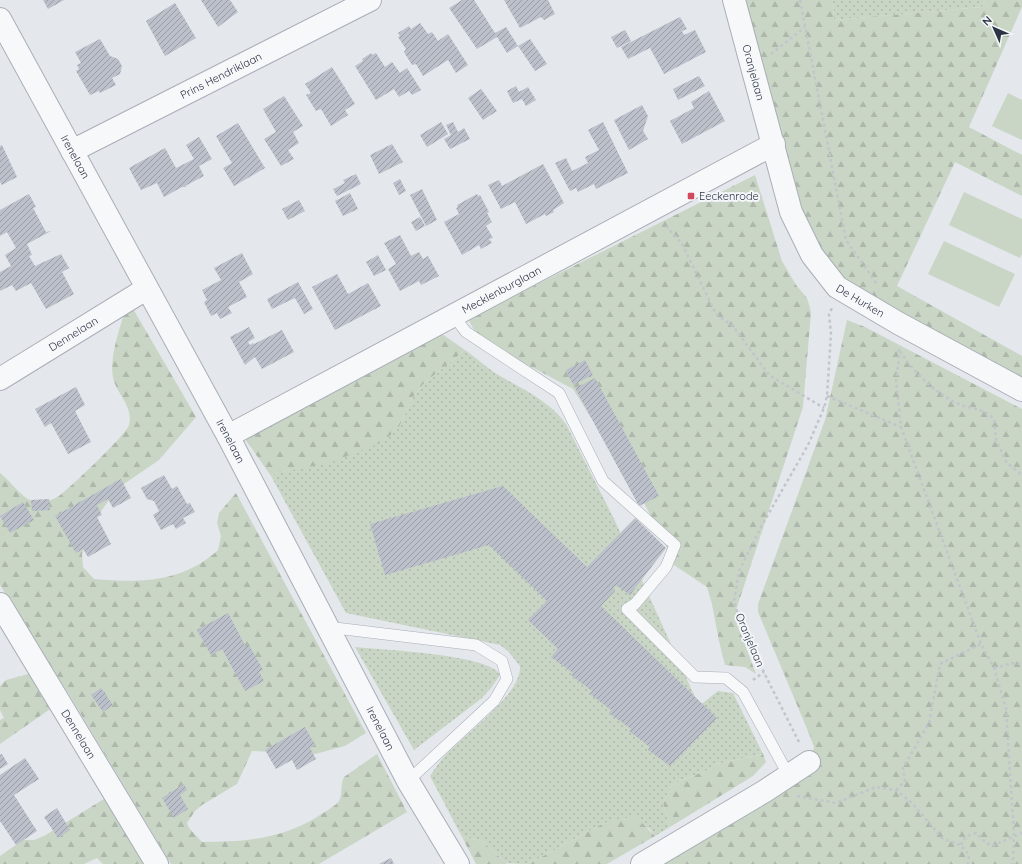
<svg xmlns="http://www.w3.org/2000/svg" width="1022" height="864" font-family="Quicksand,sans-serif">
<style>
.grass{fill:url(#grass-dots)}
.forest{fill:url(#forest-firs)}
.pitch{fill:#c9d6c5}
.building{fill:url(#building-hatch)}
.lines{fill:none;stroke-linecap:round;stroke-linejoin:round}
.lane-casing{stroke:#a9aeb7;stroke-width:12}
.street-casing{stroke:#a9aeb7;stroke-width:24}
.path{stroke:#c2c5cb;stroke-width:2.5;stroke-dasharray:3 3;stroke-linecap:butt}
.lane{stroke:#f7f8fa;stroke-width:11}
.street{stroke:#f7f8fa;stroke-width:22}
.poi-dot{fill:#d1495b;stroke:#f4f6f9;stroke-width:1.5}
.labels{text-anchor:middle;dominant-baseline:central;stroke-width:4;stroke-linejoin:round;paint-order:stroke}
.street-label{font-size:11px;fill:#2b3445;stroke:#f4f6f9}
.poi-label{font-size:11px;fill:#2b3445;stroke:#f4f6f9;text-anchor:start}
</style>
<defs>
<pattern id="grass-dots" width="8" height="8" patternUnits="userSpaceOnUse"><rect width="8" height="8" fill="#c9d6c5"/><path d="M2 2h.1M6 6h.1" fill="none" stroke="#adb8ab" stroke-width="1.8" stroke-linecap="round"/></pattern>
<pattern id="forest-firs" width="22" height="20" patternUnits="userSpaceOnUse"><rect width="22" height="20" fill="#c9d6c5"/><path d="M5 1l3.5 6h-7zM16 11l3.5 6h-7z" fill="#adb8ab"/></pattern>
<pattern id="building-hatch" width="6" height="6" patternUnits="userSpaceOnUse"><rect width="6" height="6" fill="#bbc0ca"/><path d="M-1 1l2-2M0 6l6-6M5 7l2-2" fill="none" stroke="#989da6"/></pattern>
</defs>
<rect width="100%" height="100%" fill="#e4e7ec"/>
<!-- grass -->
<path class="grass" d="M 833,0 L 985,0 L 982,7 L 834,20 Z
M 465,350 C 475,357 485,366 495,373 C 520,388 549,400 566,424 L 615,521 L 699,706 L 718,691 L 733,693 L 763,754 L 717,764 L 706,771 L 679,781 L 672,786 L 663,803 L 670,827 L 655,836 L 649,828 L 604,823 L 534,861 L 522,864 L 506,863 L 482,841 L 462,837 L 430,776 C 434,770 438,764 443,758 C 461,737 522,695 520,666 L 508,651 L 500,645 L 346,613 L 271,476 L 276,473 L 295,469 L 399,427 L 413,397 L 423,384 Z
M 355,647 C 380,650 491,654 500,675 L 491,688 L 482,698 L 414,750 Z"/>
<!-- forest -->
<path class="forest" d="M 742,0 L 833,0 L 834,20 L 982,7 L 985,0 L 1022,0 L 1022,7 L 969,127 L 1022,155 L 1022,196 L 955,162 L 897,286 L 1022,356 L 1022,379 L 848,286 L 805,230 Z
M 755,175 L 782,261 L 796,285 L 807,298 L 811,312 L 803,407 L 736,610 L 736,621 L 756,674 L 745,667 L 725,665 L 719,641 L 712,604 L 707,587 L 665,559 L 668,549 L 640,495 L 573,389 L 496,348 L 475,332 L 468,319 Z
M 132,307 L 196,417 L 159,460 L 124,484 L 110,499 L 101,511 L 87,536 L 82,554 L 83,567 L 94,579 C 139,583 182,583 218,550 L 221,536 L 217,523 L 219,513 L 236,493 L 366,733 L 345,746 L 315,754 L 252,751 L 237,784 L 202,805 L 195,811 L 187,823 L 189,828 L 202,842 C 245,842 283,839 320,815 C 326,811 334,807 339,801 C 343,794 340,785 344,777 L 377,754 L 407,812 L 319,864 L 171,864 L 70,696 L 0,585 L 0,473 C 11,481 22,499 35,502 C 43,503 53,500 59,496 C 69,489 127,434 129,425 C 134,406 116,394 113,377 C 109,358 120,327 126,308 Z
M 847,320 L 865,327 L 1022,409 L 1022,864 L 658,864 L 810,763 L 814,747 L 810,736 L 758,612 L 758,604 L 825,420 Z
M 442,334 L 465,350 L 423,384 L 413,397 L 399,427 L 383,442 L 329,463 L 276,473 L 271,476 L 241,433 Z
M 32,673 L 53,707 L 0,744 L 0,720 L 4,718 L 0,710 L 0,686 L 6,680 Z
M 763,754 L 766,762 L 753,776 L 670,827 L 663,803 L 672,786 L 679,781 L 706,771 L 717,764 Z
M 107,797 L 147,864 L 103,864 L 97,858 L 84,864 L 0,864 L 0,856 L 23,840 L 34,840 L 44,836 Z
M 636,817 L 655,836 L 607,864 L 522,864 L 534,861 L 604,823 L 617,819 Z
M 462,837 L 482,841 L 507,864 L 476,864 Z"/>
<!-- pitch -->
<path class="pitch" d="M 1008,93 L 1022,100 L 1022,140 L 992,126 Z
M 964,192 L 1022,219 L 1022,254 L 1020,258 L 949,225 Z
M 944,241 L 1015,274 L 999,307 L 928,274 Z"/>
<!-- building -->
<path class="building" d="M 43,0 L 64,0 L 48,9 Z
M 201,0 L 230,0 L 238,12 L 218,27 Z
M 462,0 L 474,0 L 495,33 L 506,27 L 518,46 L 507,53 L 497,37 L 477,49 L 449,8 Z
M 504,0 L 548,0 L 555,14 L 544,20 L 541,17 L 520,28 Z
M 175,3 L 196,38 L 165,56 L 146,21 Z
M 680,17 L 687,29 L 682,31 L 684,35 L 695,30 L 706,52 L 664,74 L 650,48 L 628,59 L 621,47 Z
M 420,23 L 428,34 L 432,32 L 438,41 L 448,34 L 468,65 L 456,73 L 448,60 L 423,76 L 416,64 L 412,65 L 404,52 L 406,49 L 398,37 L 400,36 L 398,33 L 409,26 L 411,29 Z
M 625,30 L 631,41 L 617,48 L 611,37 Z
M 100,39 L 110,56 L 118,59 L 122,66 L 120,74 L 112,78 L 116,85 L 100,93 L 99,91 L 90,95 L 76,71 L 79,69 L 77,65 L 81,63 L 75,52 Z
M 530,39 L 547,64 L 535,71 L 518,46 Z
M 371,53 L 372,55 L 376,53 L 385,67 L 392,62 L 400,73 L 407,68 L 421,90 L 412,95 L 409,91 L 399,97 L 394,89 L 376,100 L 355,66 L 363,61 L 362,59 Z
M 332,67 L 355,104 L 345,110 L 348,115 L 331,126 L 321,109 L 316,111 L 306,95 L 311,93 L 305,84 Z
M 699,76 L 705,86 L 678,100 L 673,89 Z
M 516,86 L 519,92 L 528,87 L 536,100 L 526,106 L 522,99 L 513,103 L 507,91 Z
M 481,89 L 497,111 L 483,120 L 468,98 Z
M 709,91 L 725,121 L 682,144 L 670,121 L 694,108 L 691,102 Z
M 284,96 L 303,126 L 293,132 L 299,143 L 288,150 L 294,159 L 281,166 L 264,139 L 276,132 L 263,109 Z
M 642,105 L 648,116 L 643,131 L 648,139 L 629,150 L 614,120 Z
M 441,122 L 448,134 L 427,147 L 420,135 Z
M 453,122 L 458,132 L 464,128 L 470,139 L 450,149 L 444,139 L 451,135 L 446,125 Z
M 603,122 L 628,173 L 596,189 L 594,184 L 578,192 L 576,188 L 570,191 L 555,163 L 566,158 L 572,171 L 588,163 L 585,157 L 599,150 L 588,130 Z
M 238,123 L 265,168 L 234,186 L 223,168 L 232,163 L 216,136 Z
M 199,137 L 212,159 L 199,166 L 204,176 L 185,186 L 186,187 L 182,187 L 164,197 L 157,183 L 141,190 L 129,168 L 165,148 L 176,168 L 194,159 L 186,145 Z
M 392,144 L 403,162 L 379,174 L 370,155 Z
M 2,145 L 17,177 L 2,185 L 0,182 L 0,146 Z
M 543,164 L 564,203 L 553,210 L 554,212 L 546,216 L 545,214 L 526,224 L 515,202 L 501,209 L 488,185 L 499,180 L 502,186 Z
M 356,174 L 361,184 L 337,196 L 333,189 L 345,183 L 343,180 Z
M 400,179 L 406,191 L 399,195 L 393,183 Z
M 422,189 L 437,220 L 426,226 L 410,195 Z
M 350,193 L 358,209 L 343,216 L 335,201 Z
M 29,194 L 36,207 L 33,208 L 46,232 L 51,231 L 27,244 L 32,255 L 29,256 L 35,266 L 61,254 L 69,268 L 62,272 L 74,294 L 46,309 L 31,283 L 16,291 L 12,285 L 0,291 L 0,272 L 11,266 L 5,255 L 16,248 L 7,232 L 0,236 L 0,210 Z
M 477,194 L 478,196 L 480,195 L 489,212 L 487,213 L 492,222 L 486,226 L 493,238 L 489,239 L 492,243 L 481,249 L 479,245 L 462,255 L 444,222 L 459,214 L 456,208 L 458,207 L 457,205 Z
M 299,200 L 305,211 L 288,220 L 282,209 Z
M 420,217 L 425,226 L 416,231 L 411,222 Z
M 400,235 L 411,256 L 419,252 L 423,259 L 428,256 L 439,276 L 421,285 L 419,281 L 400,291 L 388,269 L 396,264 L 384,243 Z
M 242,253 L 253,274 L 239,282 L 247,297 L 228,307 L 232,313 L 220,319 L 217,313 L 211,316 L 204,302 L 207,300 L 202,290 L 221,280 L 214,268 Z
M 378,255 L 386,270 L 374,276 L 366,262 Z
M 337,274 L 348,294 L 368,283 L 381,306 L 335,330 L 312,287 Z
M 298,282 L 313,309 L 304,314 L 295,298 L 272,309 L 267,299 Z
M 249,327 L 255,338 L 248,342 L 250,345 L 253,343 L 254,344 L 282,330 L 294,352 L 262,369 L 255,357 L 245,365 L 230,337 Z
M 585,360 L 593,375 L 573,385 L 566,370 Z
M 595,378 L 659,496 L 639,506 L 575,388 Z
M 76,387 L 85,405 L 75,411 L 91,442 L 68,454 L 51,423 L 45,427 L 35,409 Z
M 164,475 L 172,489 L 177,486 L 187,504 L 190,503 L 195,512 L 183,518 L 186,523 L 176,529 L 173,524 L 161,530 L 153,515 L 159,511 L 154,501 L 147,499 L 141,488 Z
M 121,479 L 131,498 L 113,508 L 108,499 L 97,505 L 102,515 L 97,517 L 111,544 L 88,557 L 83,549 L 76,553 L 55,516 Z
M 503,486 L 587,567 L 635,518 L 666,548 L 630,595 L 616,585 L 613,589 L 615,591 L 601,606 L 717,718 L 670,766 L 648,750 L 650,747 L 629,731 L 631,729 L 609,713 L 611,710 L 590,694 L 592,691 L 571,675 L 573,673 L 551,657 L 558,649 L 528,620 L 547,601 L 489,545 L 385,575 L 370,524 Z
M 49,499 L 50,510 L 32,511 L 31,500 Z
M 23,502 L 34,520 L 10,533 L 0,516 Z
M 228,613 L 246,647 L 249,645 L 263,670 L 259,672 L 264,681 L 245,691 L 222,649 L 211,655 L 197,630 Z
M 101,688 L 113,705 L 103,712 L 91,695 Z
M 305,727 L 315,745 L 310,748 L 316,759 L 297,770 L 292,760 L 276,769 L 265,750 Z
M 2,754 L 8,764 L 0,769 L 0,755 Z
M 25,758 L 39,779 L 14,795 L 37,831 L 16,845 L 0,821 L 0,775 Z
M 184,784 L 187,790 L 180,795 L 188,809 L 174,818 L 162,798 Z
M 57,808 L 70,830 L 58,838 L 44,817 Z
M 391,858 L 394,864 L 379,864 Z"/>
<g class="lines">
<defs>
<path id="lane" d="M 453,315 L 466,332 L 559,393 L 603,481 L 675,545 L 666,567 L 635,604 L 627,609 L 695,677 L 726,678 L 743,692 L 789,776
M 327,627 L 476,645 L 502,661 L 507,679 L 494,701 L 408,781"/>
<g id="street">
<path id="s1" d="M 734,0 L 791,212 L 812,255 L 837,287 L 898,323 L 1022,390"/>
<path id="s2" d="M 0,19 L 228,436 L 408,781 L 458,864"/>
<path id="s3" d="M 72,151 L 370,0"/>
<path id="s4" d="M 0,379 L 146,289"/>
<path id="s5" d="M 228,436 L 774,144"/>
<path id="s6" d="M 0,604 L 157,864"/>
<path d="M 642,864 L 765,791 L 809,762"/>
</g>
</defs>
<!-- lane casing -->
<use href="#lane" class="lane-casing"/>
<!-- street casing -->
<use href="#street" class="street-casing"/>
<!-- path -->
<path class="path" d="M 800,0 L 846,240 L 877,284
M 771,54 L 805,27
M 666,226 L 682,244 L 716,314 L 733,326 L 769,375 L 824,408
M 899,349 L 899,359 L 896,380 L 901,427 L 981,644 L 994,668 L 1006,708 L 1014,835 L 1013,864
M 900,351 C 912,371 934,391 954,402 C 969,410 980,406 994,419 L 996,440 L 1007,463 L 1022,475
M 827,396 L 901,427
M 994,668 L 1013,663 L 1022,664
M 753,680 L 764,672
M 799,742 L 745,635 L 734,602 L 739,571 L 761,527 L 808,445 L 824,408 L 827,396 L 831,333 L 829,314 L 832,308
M 896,790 L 905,781 L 903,768 L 929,723 L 940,664 L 981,644
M 797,796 L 836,803 L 876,787 L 896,790 L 912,803 L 943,839 L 961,845 L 969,855 L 968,864
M 961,845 L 966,836 L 976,833 L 985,842 L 992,846 L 1022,833"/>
<!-- lane -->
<use href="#lane" class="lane"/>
<!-- street -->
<use href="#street" class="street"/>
</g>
<!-- markers -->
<rect class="poi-dot" x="687" y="192" width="8" height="8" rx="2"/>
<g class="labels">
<!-- street labels -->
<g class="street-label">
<text stroke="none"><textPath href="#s1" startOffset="75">Oranjelaan</textPath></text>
<text stroke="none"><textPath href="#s3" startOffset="167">Prins Hendriklaan</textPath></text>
<text stroke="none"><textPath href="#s2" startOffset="157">Irenelaan</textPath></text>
<text stroke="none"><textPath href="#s5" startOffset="310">Mecklenburglaan</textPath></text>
<text stroke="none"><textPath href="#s1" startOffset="335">De Hurken</textPath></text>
<text stroke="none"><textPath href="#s4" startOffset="86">Dennelaan</textPath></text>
<text stroke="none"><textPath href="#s2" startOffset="481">Irenelaan</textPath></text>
<text transform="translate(750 640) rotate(67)">Oranjelaan</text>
<text stroke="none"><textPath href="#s2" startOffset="805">Irenelaan</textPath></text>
<text stroke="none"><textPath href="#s6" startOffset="152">Dennelaan</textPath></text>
</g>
<!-- poi labels -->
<g class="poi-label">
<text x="699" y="196">Eeckenrode</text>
</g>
</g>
<!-- north arrow -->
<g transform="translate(994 28) rotate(315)" stroke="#f4f6f9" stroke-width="3" paint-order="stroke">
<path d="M0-3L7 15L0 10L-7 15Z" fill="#2b3445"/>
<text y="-6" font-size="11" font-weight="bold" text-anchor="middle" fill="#2b3445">N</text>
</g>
</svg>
